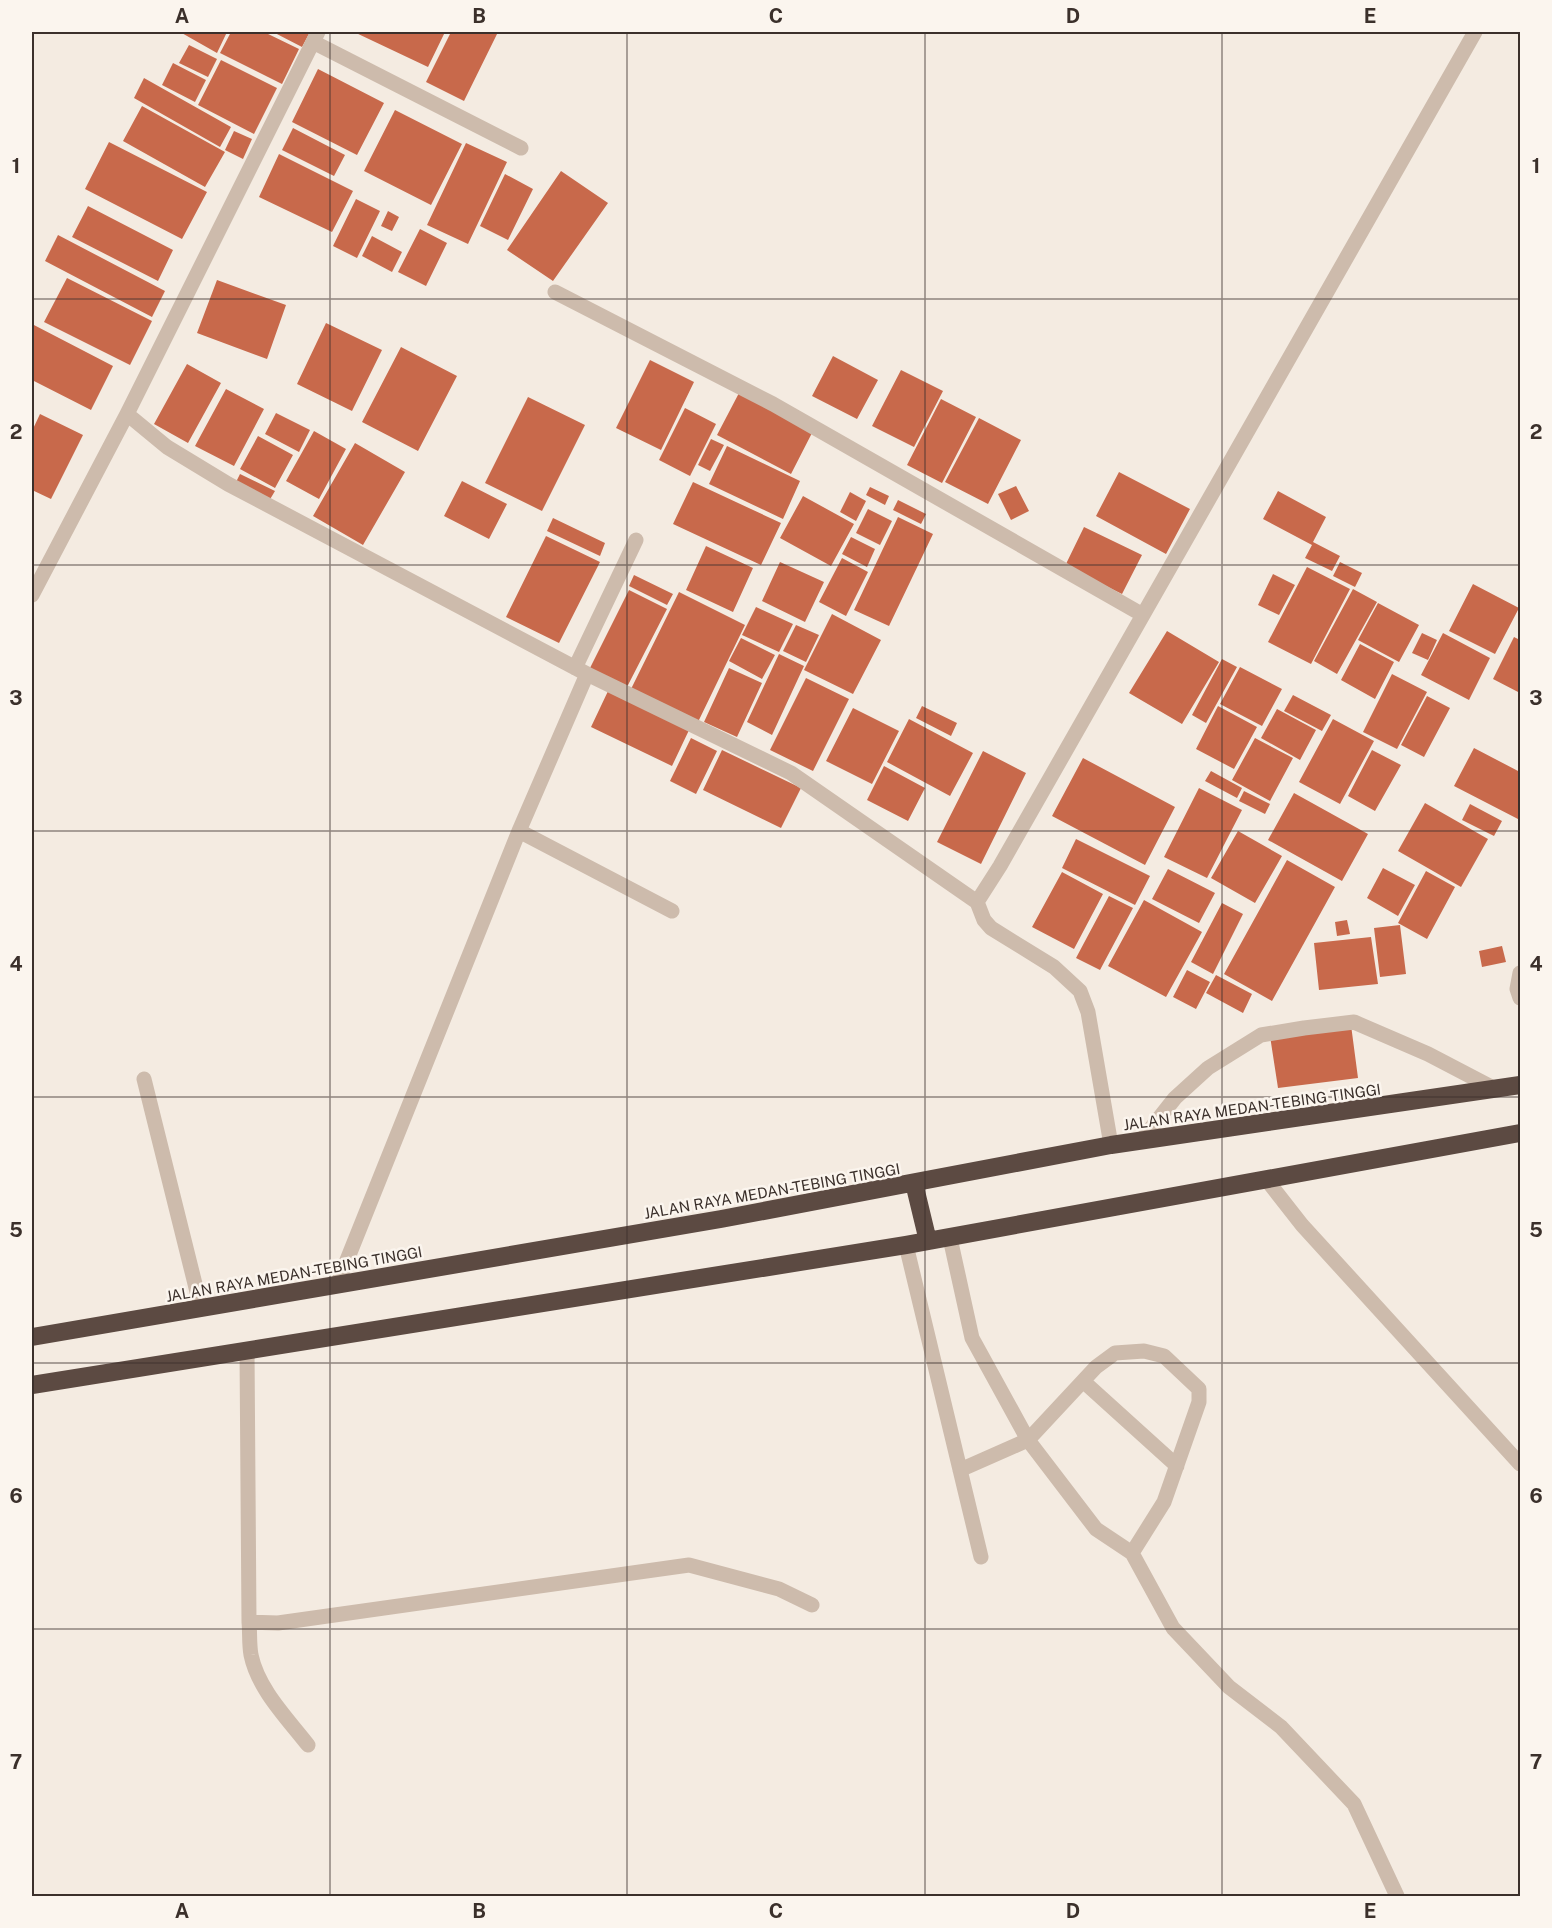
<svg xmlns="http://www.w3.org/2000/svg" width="1552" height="1928" font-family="'Public Sans',sans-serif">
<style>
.building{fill:#c8694b}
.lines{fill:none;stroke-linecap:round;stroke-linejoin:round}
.minor{stroke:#cdbbac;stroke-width:15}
.highway{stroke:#5c4a42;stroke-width:18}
.grid{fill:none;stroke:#3b302b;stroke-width:1.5;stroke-opacity:0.55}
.labels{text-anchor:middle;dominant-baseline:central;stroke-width:5;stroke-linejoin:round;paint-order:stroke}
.street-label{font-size:15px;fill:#3b302b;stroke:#fbf5ee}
.neatline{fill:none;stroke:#3b302b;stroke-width:2}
.grid-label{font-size:20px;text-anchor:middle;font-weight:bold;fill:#3b302b}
</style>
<rect width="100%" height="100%" fill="#f4ebe1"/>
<!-- building -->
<path class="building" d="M 180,32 L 227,32 L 217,53 Z
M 231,32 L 264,32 L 299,49 L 282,84 L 220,53 Z
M 273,32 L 310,32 L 302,47 Z
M 354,32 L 445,32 L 428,67 Z
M 451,32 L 498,32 L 464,101 L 426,82 Z
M 189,45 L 217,59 L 208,77 L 179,63 Z
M 221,60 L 277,88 L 254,134 L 198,105 Z
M 173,63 L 206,80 L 195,102 L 162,85 Z
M 318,69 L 384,103 L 357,155 L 292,122 Z
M 144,78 L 231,127 L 220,147 L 134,98 Z
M 142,106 L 225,152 L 205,187 L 123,141 Z
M 395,110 L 462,144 L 431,205 L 364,171 Z
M 293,128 L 345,155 L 334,176 L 282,150 Z
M 234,131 L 252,139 L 243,159 L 225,150 Z
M 109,142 L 207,192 L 182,239 L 85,189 Z
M 466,143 L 507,162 L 468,244 L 427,225 Z
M 279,154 L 353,191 L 332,232 L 259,197 Z
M 561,171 L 608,203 L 553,281 L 507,250 Z
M 505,174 L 533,189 L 508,240 L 480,226 Z
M 356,199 L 380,211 L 357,258 L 333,246 Z
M 88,206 L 173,250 L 158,281 L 72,237 Z
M 388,211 L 399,217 L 392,231 L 381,226 Z
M 420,229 L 447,243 L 426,286 L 398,272 Z
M 58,235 L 165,291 L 152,317 L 45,261 Z
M 372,236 L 402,252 L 392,272 L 362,256 Z
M 67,278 L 152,321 L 130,365 L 44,322 Z
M 217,280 L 286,305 L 267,359 L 197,333 Z
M 326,323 L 382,350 L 352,411 L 297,384 Z
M 32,324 L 113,366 L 91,410 L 32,380 Z
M 401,347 L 457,376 L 418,451 L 362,422 Z
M 833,356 L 878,380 L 857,419 L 812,396 Z
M 650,360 L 694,382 L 661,450 L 616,428 Z
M 187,364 L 221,383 L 188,443 L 154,424 Z
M 901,370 L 943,391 L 914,447 L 872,426 Z
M 226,389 L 264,409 L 234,466 L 195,446 Z
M 739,393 L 813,431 L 791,474 L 717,435 Z
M 528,397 L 585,425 L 542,511 L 485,483 Z
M 941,399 L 976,417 L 942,483 L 907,465 Z
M 685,408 L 716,424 L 690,476 L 659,460 Z
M 276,413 L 310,430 L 299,452 L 265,434 Z
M 40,414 L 83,435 L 51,499 L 32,490 L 32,431 Z
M 979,418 L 1021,440 L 988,504 L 945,482 Z
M 314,431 L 346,449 L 319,499 L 286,481 Z
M 258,436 L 293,455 L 275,488 L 240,469 Z
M 711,439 L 724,445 L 710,471 L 698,465 Z
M 355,443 L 405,472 L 363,545 L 313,516 Z
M 727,446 L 800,481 L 783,519 L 709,484 Z
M 1119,472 L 1190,509 L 1166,554 L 1096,516 Z
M 240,474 L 275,491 L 269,501 L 235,484 Z
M 462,481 L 507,504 L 489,539 L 444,516 Z
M 693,482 L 781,523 L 761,565 L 673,524 Z
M 1016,486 L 1029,511 L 1011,520 L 998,494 Z
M 870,487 L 889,496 L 885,505 L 866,495 Z
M 1278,491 L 1326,517 L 1313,542 L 1340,556 L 1332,571 L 1305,558 L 1312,545 L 1263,519 Z
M 850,492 L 866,501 L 856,521 L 840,512 Z
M 803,496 L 854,524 L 831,566 L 780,538 Z
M 898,500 L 926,514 L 921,524 L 893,510 Z
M 868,509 L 892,521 L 880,545 L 856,533 Z
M 898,517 L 933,534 L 889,626 L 854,610 Z
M 553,518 L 605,543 L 600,556 L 547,531 Z
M 1084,527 L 1142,555 L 1122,594 L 1065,566 Z
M 546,536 L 600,562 L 559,643 L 506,617 Z
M 851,537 L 875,549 L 867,567 L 842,554 Z
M 706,546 L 753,568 L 733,612 L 686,590 Z
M 842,558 L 868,572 L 846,616 L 819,602 Z
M 780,562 L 824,582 L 805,622 L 762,601 Z
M 1340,562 L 1362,573 L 1355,587 L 1333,576 Z
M 1307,567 L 1350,589 L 1311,664 L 1268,642 Z
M 1273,574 L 1295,585 L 1279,615 L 1258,605 Z
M 634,575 L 673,594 L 667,605 L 629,586 Z
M 1473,584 L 1519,608 L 1495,654 L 1449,631 Z
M 1353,589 L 1377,602 L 1337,674 L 1314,661 Z
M 629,590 L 667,609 L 627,687 L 590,668 Z
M 679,592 L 745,625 L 698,722 L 631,689 Z
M 1378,603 L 1419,625 L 1399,662 L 1358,640 Z
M 756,607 L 793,624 L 779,652 L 742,635 Z
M 832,614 L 881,640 L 853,694 L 804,670 Z
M 796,625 L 819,635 L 806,662 L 783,651 Z
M 1167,631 L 1219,662 L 1182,724 L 1129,693 Z
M 1422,633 L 1437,640 L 1428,660 L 1412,653 Z
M 1443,633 L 1490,658 L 1469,700 L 1421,675 Z
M 1514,637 L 1520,640 L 1520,693 L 1493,679 Z
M 741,638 L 775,655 L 762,679 L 729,661 Z
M 1360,644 L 1394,662 L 1375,699 L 1341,680 Z
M 779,654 L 804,666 L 772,735 L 747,722 Z
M 1222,659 L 1237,667 L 1206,723 L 1192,715 Z
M 1240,667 L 1282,689 L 1262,726 L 1220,704 Z
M 729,668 L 762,683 L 737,737 L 704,722 Z
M 1392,674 L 1427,692 L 1397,749 L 1363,732 Z
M 806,678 L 849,699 L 813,771 L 770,750 Z
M 609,689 L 690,728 L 672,766 L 591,727 Z
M 1293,695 L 1331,715 L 1322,731 L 1284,711 Z
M 1427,696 L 1450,708 L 1424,757 L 1401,745 Z
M 922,706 L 957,723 L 951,736 L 916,718 Z
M 1218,706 L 1257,727 L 1234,769 L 1196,749 Z
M 853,708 L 899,731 L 872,784 L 826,761 Z
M 1277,709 L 1316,730 L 1300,760 L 1261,738 Z
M 909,719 L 973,753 L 950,796 L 887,762 Z
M 1333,719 L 1374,741 L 1340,804 L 1299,782 Z
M 691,738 L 717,751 L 696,794 L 670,781 Z
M 1255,738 L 1293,758 L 1270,801 L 1232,780 Z
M 1474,748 L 1520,772 L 1520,814 L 1518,819 L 1454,786 Z
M 722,750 L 801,788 L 781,828 L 703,790 Z
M 1372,750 L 1401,765 L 1375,811 L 1348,796 Z
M 983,751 L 1026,773 L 981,864 L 937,842 Z
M 1083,758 L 1175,807 L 1145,865 L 1052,816 Z
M 884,766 L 925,788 L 908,821 L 867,800 Z
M 1211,771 L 1242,788 L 1237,798 L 1205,781 Z
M 1199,788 L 1242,810 L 1207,878 L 1164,857 Z
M 1244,791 L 1270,804 L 1265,814 L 1239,801 Z
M 1294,793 L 1368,834 L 1342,881 L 1268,840 Z
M 1425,803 L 1488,839 L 1461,887 L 1398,851 Z
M 1470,804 L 1502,821 L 1494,836 L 1462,820 Z
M 1238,831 L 1282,856 L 1255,903 L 1211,878 Z
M 1076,839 L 1150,876 L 1135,905 L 1062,868 Z
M 1287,860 L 1335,887 L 1272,1001 L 1224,974 Z
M 1383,868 L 1415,885 L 1398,916 L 1367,898 Z
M 1168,869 L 1215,893 L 1199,923 L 1152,899 Z
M 1426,871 L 1455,887 L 1427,939 L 1398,923 Z
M 1062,872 L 1103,894 L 1074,949 L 1032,927 Z
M 1109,896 L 1133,908 L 1100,970 L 1076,958 Z
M 1144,900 L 1202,932 L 1166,997 L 1108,966 Z
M 1222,903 L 1243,914 L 1213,974 L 1191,962 Z
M 1347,920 L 1350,934 L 1337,936 L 1335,922 Z
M 1400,925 L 1406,974 L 1380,977 L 1374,928 Z
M 1371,937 L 1378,984 L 1319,990 L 1314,943 Z
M 1502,946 L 1506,962 L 1482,967 L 1479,951 Z
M 1187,970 L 1210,982 L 1196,1009 L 1173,997 Z
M 1216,975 L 1252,994 L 1243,1013 L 1206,993 Z
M 1351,1025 L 1358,1078 L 1278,1088 L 1270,1036 Z"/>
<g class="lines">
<!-- minor -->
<path class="minor" d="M 313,42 L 521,148
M 555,292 L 773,404 L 1143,615
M 127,414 L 167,447 L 228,484 L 587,674 L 519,831 L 337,1285
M 32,595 L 127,414 L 318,32
M 575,668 L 636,540
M 587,674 L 791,773 L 977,902 L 984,920 L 991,928 L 1054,967 L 1080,991 L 1088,1012 L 1111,1145
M 519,831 L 672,911
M 977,902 L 1000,866 L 1475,32
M 1520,973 L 1517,989 L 1520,998
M 144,1079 L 201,1308
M 1141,1141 L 1175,1098 L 1208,1068 L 1261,1035 L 1304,1028 L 1354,1022 L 1428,1054 L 1495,1089
M 1266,1179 L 1302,1225 L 1520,1464
M 950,1238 L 972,1338 L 1028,1440 L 1096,1529 L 1132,1553 L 1173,1628 L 1229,1687 L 1281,1727 L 1354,1804 L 1397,1896
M 906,1245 L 981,1557
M 247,1350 L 249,1622 L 278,1623 L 689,1565 L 779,1589 L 812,1605
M 1083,1381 L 1177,1466
M 960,1470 L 1028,1440 L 1096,1367 L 1115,1353 L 1144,1351 L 1164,1356 L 1199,1389 L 1199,1402 L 1164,1502 L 1132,1553
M 249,1622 C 250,1632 249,1644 251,1655 C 258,1689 287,1718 308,1745"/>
<!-- highway -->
<path class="highway" d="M 914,1183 L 928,1241
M 32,1337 L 721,1219 L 1111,1145 L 1520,1085
M 32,1385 L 906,1245 L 1520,1133"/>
</g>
<!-- grid -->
<path class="grid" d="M 330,32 L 330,1896M 627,32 L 627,1896M 925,32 L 925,1896M 1222,32 L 1222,1896M 32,299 L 1520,299M 32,565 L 1520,565M 32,831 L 1520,831M 32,1097 L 1520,1097M 32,1363 L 1520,1363M 32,1629 L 1520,1629"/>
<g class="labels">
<!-- street labels -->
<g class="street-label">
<text transform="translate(1252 1107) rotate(-8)">JALAN RAYA MEDAN-TEBING TINGGI</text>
<text transform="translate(772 1191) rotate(-10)">JALAN RAYA MEDAN-TEBING TINGGI</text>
<text transform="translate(294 1274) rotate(-10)">JALAN RAYA MEDAN-TEBING TINGGI</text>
</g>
</g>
<!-- border -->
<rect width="1552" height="1928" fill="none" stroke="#fbf5ee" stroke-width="66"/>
<rect x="33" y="33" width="1486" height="1862" class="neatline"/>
<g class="grid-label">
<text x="182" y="23">A</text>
<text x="479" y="23">B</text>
<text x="776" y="23">C</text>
<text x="1073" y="23">D</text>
<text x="1370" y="23">E</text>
<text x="16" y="173">1</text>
<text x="1536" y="173">1</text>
<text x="16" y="439">2</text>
<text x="1536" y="439">2</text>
<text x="16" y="705">3</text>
<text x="1536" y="705">3</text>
<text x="16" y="971">4</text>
<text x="1536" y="971">4</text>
<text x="16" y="1237">5</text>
<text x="1536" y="1237">5</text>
<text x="16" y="1503">6</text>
<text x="1536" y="1503">6</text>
<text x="16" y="1769">7</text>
<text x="1536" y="1769">7</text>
<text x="182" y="1918">A</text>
<text x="479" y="1918">B</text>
<text x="776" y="1918">C</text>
<text x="1073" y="1918">D</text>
<text x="1370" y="1918">E</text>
</g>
</svg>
